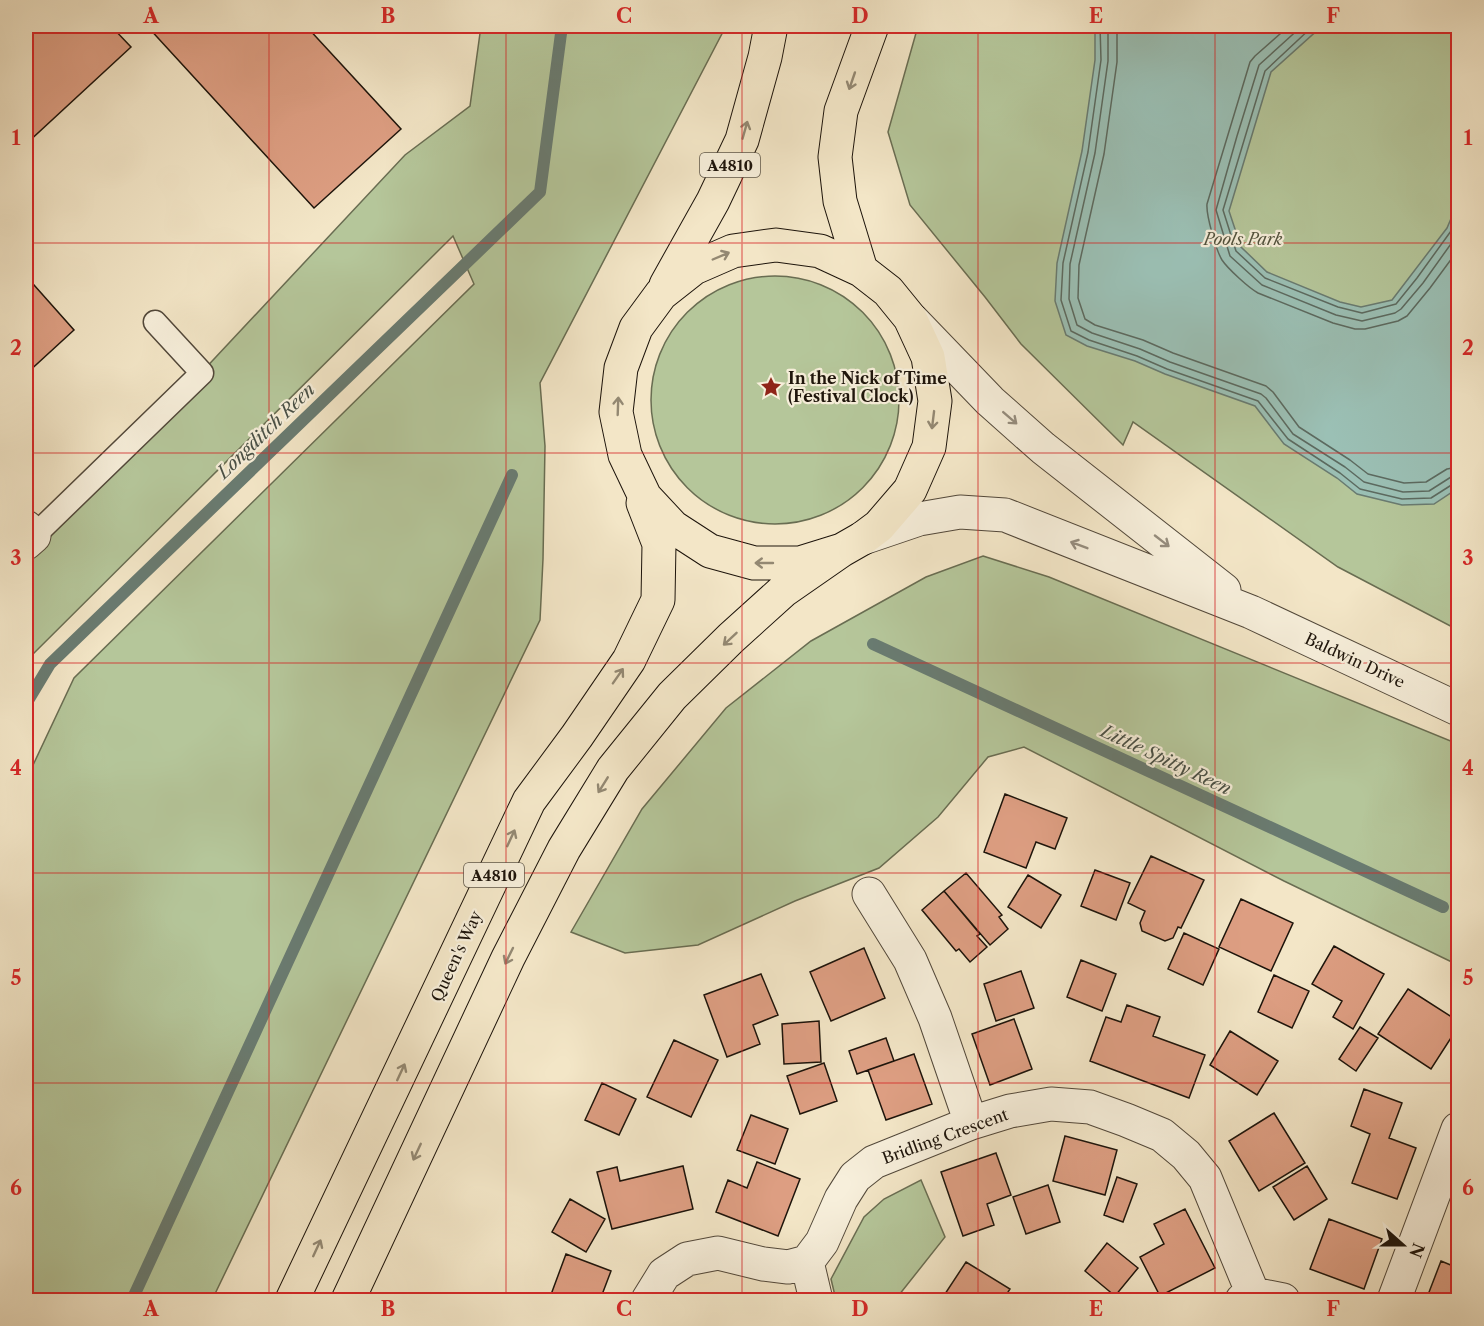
<svg xmlns="http://www.w3.org/2000/svg" width="1484" height="1326" font-family="'Libre Caslon Text',serif">
<style>
.green{fill:#b5c69a;stroke:#696d52;stroke-width:1.5}
.water{fill:#9bc0b5;stroke:#697b71;stroke-width:1.5}
.lines{fill:none;stroke-linecap:round;stroke-linejoin:round}
.shore{stroke:#5c6a60;stroke-width:1.5}
.stream{stroke:#697b71;stroke-width:12}
.building{fill:#dd9e82;stroke:#1d140b;stroke-width:1.5}
.lane-casing{stroke:#52483a;stroke-width:25}
.street-casing{stroke:#52483a;stroke-width:35}
.primary-casing{stroke:#1d140b;stroke-width:35}
.lane{stroke:#f7efdb;stroke-width:22}
.street{stroke:#f7efdb;stroke-width:33}
.primary{stroke:#f3e6c7;stroke-width:33}
.oneway{stroke:#938872}
.oneway2{stroke:#958c7d}
.grid{fill:none;stroke:#d62828;stroke-width:1.5;stroke-opacity:0.55}
.labels{text-anchor:middle;dominant-baseline:central;stroke-width:4.5;stroke-linejoin:round;paint-order:stroke}
.shield{fill:#f7efdb;stroke:#5e5649;stroke-width:1.5}
.shield-label{font-size:15px;font-weight:bold;fill:#1d140b}
.park-label{font-size:16px;font-style:italic;fill:#52523d;stroke:#f7efdb}
.poi-label{font-size:16px;font-weight:bold;fill:#1d140b;stroke:#f7efdb;text-anchor:start}
.street-label{font-size:16px;fill:#1d140b;stroke:#f7efdb}
.water-label{font-size:18px;font-style:italic;fill:#495046;stroke:#f7efdb}
.neatline{fill:none;stroke:#d62828;stroke-width:2}
.grid-label{font-size:20px;text-anchor:middle;font-weight:bold;fill:#d62828}
</style>
<rect width="100%" height="100%" fill="#f3e6c7"/>
<filter id="stains"><feTurbulence type="fractalNoise" baseFrequency=".00333" numOctaves="4"/><feColorMatrix values="0 0 0 0 .2 0 0 0 0 .09 0 0 0 0 .02 0 0 0 .5 -.17"/></filter>
<radialGradient id="worn" r=".72"><stop offset=".6" stop-color="#630" stop-opacity="0"/><stop offset="1" stop-color="#630" stop-opacity=".3"/></radialGradient>
<!-- green -->
<path class="green" d="M 481,26 L 726,26 L 540,383 L 545,446 L 543,559 L 540,620 L 212,1300 L 26,1300 L 26,780 L 74,678 L 474,284 L 453,236 L 26,661 L 26,560 L 405,155 L 470,106 Z
M 918,26 L 1458,26 L 1458,630 L 1338,567 L 1133,422 L 1123,445 L 1021,344 L 985,297 L 910,205 L 888,132 Z
M651 400a124 124 0 1 1 248 0a124 124 0 1 1-248 0Z
M 983,556 L 1049,577 L 1458,744 L 1458,965 L 1284,881 L 1024,747 L 988,757 L 938,817 L 879,868 L 795,901 L 698,945 L 625,953 L 571,932 L 642,809 L 726,708 L 811,641 L 926,577 Z
M 921,1180 L 945,1237 L 895,1300 L 836,1300 L 831,1279 L 864,1217 L 884,1199 Z"/>
<!-- water -->
<path class="water" d="M 1095,26 L 1325,26 L 1320,28 L 1271,72 L 1229,211 L 1241,247 L 1267,272 L 1340,302 L 1361,307 L 1392,300 L 1447,228 L 1458,202 L 1458,488 L 1434,504 L 1402,505 L 1357,494 L 1337,478 L 1284,444 L 1255,406 L 1165,374 L 1135,361 L 1087,346 L 1066,335 L 1055,301 L 1057,263 L 1082,151 L 1095,60 Z"/>
<g class="lines">
<!-- shore -->
<path class="shore" d="M 1100,26 L 1101,60 L 1088,152 L 1063,263 L 1061,300 L 1071,331 L 1089,340 L 1137,356 L 1167,369 L 1258,401 L 1288,439 L 1340,473 L 1360,489 L 1402,499 L 1431,498 L 1453,484 L 1458,483
M 1108,26 L 1108,61 L 1095,153 L 1070,264 L 1069,299 L 1077,325 L 1092,333 L 1140,349 L 1170,362 L 1261,394 L 1266,398 L 1293,434 L 1345,467 L 1364,482 L 1403,492 L 1429,491 L 1451,477 L 1458,476
M 1117,26 L 1117,62 L 1104,154 L 1079,265 L 1078,298 L 1085,319 L 1095,325 L 1143,340 L 1173,353 L 1266,386 L 1273,392 L 1299,427 L 1350,460 L 1368,474 L 1404,483 L 1426,482 L 1447,469 L 1458,467
M 1289,26 L 1255,56 L 1250,62 L 1207,204 C 1206,215 1216,250 1222,260 C 1228,269 1249,288 1258,293 L 1333,323 L 1355,329 L 1365,329 L 1398,321 L 1407,316 L 1430,288 L 1458,250
M 1302,26 L 1259,65 L 1237,136 L 1216,210 L 1230,256 L 1262,285 L 1336,315 L 1362,321 L 1395,313 L 1401,309 L 1423,283 L 1458,234
M 1313,26 L 1265,71 L 1223,210 L 1236,251 L 1265,278 L 1338,307 L 1362,313 L 1396,304 L 1417,278 L 1451,231 L 1458,217"/>
<!-- stream -->
<path class="stream" d="M 873,644 L 1443,907
M 26,704 L 50,664 L 540,192 L 562,26
M 132,1300 L 512,475"/>
</g>
<!-- building -->
<path class="building" d="M 26,26 L 111,26 L 131,47 L 26,144 Z
M 147,26 L 306,26 L 401,129 L 314,208 Z
M 26,276 L 74,330 L 26,374 Z
M 1005,794 L 1067,818 L 1055,849 L 1036,842 L 1026,868 L 984,852 Z
M 1151,856 L 1204,880 L 1181,928 L 1178,927 L 1173,938 L 1165,941 L 1142,931 L 1140,923 L 1145,911 L 1128,903 Z
M 1095,870 L 1130,883 L 1116,920 L 1081,906 Z
M 966,873 L 1002,915 L 999,917 L 1008,929 L 990,945 L 944,891 Z
M 1028,875 L 1061,895 L 1041,928 L 1008,907 Z
M 944,891 L 980,934 L 977,936 L 987,947 L 970,962 L 959,949 L 956,951 L 922,910 Z
M 1241,899 L 1293,923 L 1271,971 L 1219,947 Z
M 1184,933 L 1219,949 L 1203,985 L 1168,969 Z
M 1334,946 L 1384,974 L 1353,1029 L 1333,1017 L 1342,1001 L 1312,984 Z
M 864,948 L 885,998 L 831,1021 L 810,972 Z
M 1081,960 L 1116,974 L 1102,1011 L 1067,997 Z
M 1021,971 L 1034,1008 L 996,1021 L 984,984 Z
M 761,974 L 778,1015 L 753,1025 L 760,1044 L 727,1057 L 704,995 Z
M 1274,975 L 1309,991 L 1292,1028 L 1258,1012 Z
M 1408,989 L 1458,1021 L 1458,1027 L 1431,1069 L 1378,1034 Z
M 1127,1005 L 1160,1017 L 1153,1036 L 1205,1055 L 1189,1098 L 1090,1061 L 1106,1017 L 1121,1022 Z
M 1014,1019 L 1032,1069 L 990,1085 L 972,1034 Z
M 819,1021 L 821,1062 L 784,1064 L 782,1024 Z
M 1360,1027 L 1378,1038 L 1356,1071 L 1339,1059 Z
M 1230,1031 L 1278,1061 L 1257,1095 L 1210,1065 Z
M 886,1038 L 894,1061 L 857,1074 L 849,1051 Z
M 674,1040 L 718,1060 L 691,1117 L 647,1097 Z
M 914,1054 L 932,1104 L 886,1120 L 868,1070 Z
M 824,1063 L 837,1101 L 800,1114 L 787,1076 Z
M 602,1083 L 636,1099 L 619,1135 L 585,1120 Z
M 1364,1089 L 1402,1103 L 1389,1138 L 1416,1148 L 1397,1199 L 1352,1183 L 1370,1134 L 1351,1126 Z
M 1274,1113 L 1305,1163 L 1259,1191 L 1229,1141 Z
M 751,1115 L 788,1129 L 775,1164 L 737,1150 Z
M 1065,1136 L 1117,1150 L 1105,1195 L 1053,1181 Z
M 996,1153 L 1011,1195 L 987,1204 L 994,1225 L 963,1236 L 941,1172 Z
M 757,1162 L 800,1179 L 778,1236 L 716,1212 L 728,1180 L 747,1188 Z
M 683,1166 L 693,1209 L 612,1229 L 597,1172 L 617,1167 L 620,1181 Z
M 1307,1166 L 1327,1199 L 1294,1220 L 1273,1187 Z
M 1117,1177 L 1137,1184 L 1123,1222 L 1104,1215 Z
M 1048,1185 L 1060,1222 L 1026,1234 L 1013,1197 Z
M 570,1199 L 605,1219 L 586,1252 L 552,1232 Z
M 1185,1209 L 1215,1268 L 1160,1296 L 1140,1257 L 1164,1244 L 1154,1224 Z
M 1329,1219 L 1382,1239 L 1364,1289 L 1310,1269 Z
M 1107,1243 L 1138,1268 L 1115,1296 L 1085,1271 Z
M 566,1254 L 611,1271 L 600,1300 L 549,1300 Z
M 1441,1261 L 1458,1268 L 1458,1300 L 1426,1300 Z
M 966,1262 L 1010,1289 L 1003,1300 L 941,1300 Z"/>
<g class="lines">
<defs>
<path id="lane" d="M 34,536 L 202,373 L 155,322"/>
<path id="street" d="M 912,320 L 990,401 L 1043,448 L 1224,590
M 26,527 L 34,536 L 26,543
M 863,538 L 919,519 L 960,512 L 1005,515 L 1251,612 L 1458,709
M 869,894 L 910,960 L 935,1018 L 971,1123
M 807,1262 L 816,1300
M 648,1300 L 664,1274 L 687,1259 L 718,1253 L 763,1264 L 788,1267 L 807,1262 L 822,1242 L 841,1199 L 855,1177 L 874,1162 L 971,1123 L 1010,1111 L 1051,1104 L 1090,1107 L 1126,1120 L 1162,1135 L 1186,1155 L 1205,1178 L 1253,1294
M 1242,1300 L 1253,1294 L 1283,1300
M 1394,1300 L 1458,1129"/>
<path id="primary" d="M 861,270 L 840,201 L 835,157 L 841,111 L 872,26
M 666,285 L 713,201 L 742,140 L 765,57 L 771,26
M 292,1300 L 529,801 L 577,736 L 629,660 L 658,600 L 659,544 L 643,503
M 348,1300 L 508,958 L 564,849 L 613,769 L 672,696 L 731,638 L 783,591 L 842,550 L 863,538 L 879,526 L 910,490 L 929,447 L 935,401 L 928,357 L 910,318 L 888,291 L 861,270 L 820,251 L 776,245 L 733,251 L 694,268 L 661,294 L 636,328 L 621,368 L 616,412 L 625,455 L 645,497 L 673,527 L 710,551 L 754,563 L 800,563 L 842,550"/>
</defs>
<!-- lane casing -->
<use href="#lane" class="lane-casing"/>
<!-- street casing -->
<use href="#street" class="street-casing"/>
<!-- primary casing -->
<use href="#primary" class="primary-casing"/>
<!-- lane -->
<use href="#lane" class="lane"/>
<!-- street -->
<use href="#street" class="street"/>
<!-- primary -->
<use href="#primary" class="primary"/>
</g>
<!-- one-way arrows -->
<defs><path id="oneway-shaft" d="M-6 0H5M1.5-3L5.5 0L1.5 3" fill="none" stroke-width="1.6" stroke-linecap="round" stroke-linejoin="round" transform="scale(1.5)"/></defs>
<g class="oneway">
<use href="#oneway-shaft" transform="translate(852 81) rotate(109)"/>
<use href="#oneway-shaft" transform="translate(745 130) rotate(-74)"/>
<use href="#oneway-shaft" transform="translate(721 256) rotate(-23)"/>
<use href="#oneway-shaft" transform="translate(618 406) rotate(-88)"/>
<use href="#oneway-shaft" transform="translate(933 420) rotate(97)"/>
<use href="#oneway-shaft" transform="translate(764 563) rotate(180)"/>
<use href="#oneway-shaft" transform="translate(730 639) rotate(137)"/>
<use href="#oneway-shaft" transform="translate(618 676) rotate(-55)"/>
<use href="#oneway-shaft" transform="translate(603 785) rotate(122)"/>
<use href="#oneway-shaft" transform="translate(511 838) rotate(-65)"/>
<use href="#oneway-shaft" transform="translate(509 956) rotate(116)"/>
<use href="#oneway-shaft" transform="translate(401 1072) rotate(-65)"/>
<use href="#oneway-shaft" transform="translate(417 1152) rotate(115)"/>
<use href="#oneway-shaft" transform="translate(317 1248) rotate(-65)"/>
</g>
<g class="oneway2">
<use href="#oneway-shaft" transform="translate(1010 418) rotate(41)"/>
<use href="#oneway-shaft" transform="translate(1162 541) rotate(38)"/>
<use href="#oneway-shaft" transform="translate(1079 545) rotate(-159)"/>
</g>
<!-- grid -->
<path class="grid" d="M 269,26 L 269,1300M 506,26 L 506,1300M 742,26 L 742,1300M 978,26 L 978,1300M 1215,26 L 1215,1300M 26,243 L 1458,243M 26,453 L 1458,453M 26,663 L 1458,663M 26,873 L 1458,873M 26,1083 L 1458,1083"/>
<!-- icons -->
<defs>
<symbol id="sight-bare" viewBox="-9 -9 18 18"><path d="M0-6L1.8-2.2L6-1.7L2.9 1.2L3.7 5.4L0 3.3L-3.7 5.4L-2.9 1.2L-6-1.7L-1.8-2.2Z" fill="#8f2418" stroke="#f7efdb" stroke-width="2.5" paint-order="stroke"/></symbol>
</defs>
<g fill-rule="evenodd">
<use href="#sight-bare" x="756" y="372" width="30" height="30"/>
</g>
<g class="labels">
<!-- shield labels -->
<g class="shield">
<rect x="700" y="153" width="60" height="24" rx="4.5"/>
<rect x="464" y="863" width="60" height="24" rx="4.5"/>
</g>
<g class="shield-label">
<text x="730" y="165">A4810</text>
<text x="494" y="875">A4810</text>
</g>
<!-- park labels -->
<g class="park-label">
<text x="1243" y="239">Pools Park</text>
</g>
<!-- poi labels -->
<g class="poi-label">
<text x="788" y="378">In the Nick of Time<tspan x="788" dy="18">(Festival Clock)</tspan></text>
</g>
<!-- street labels -->
<g class="street-label">
<text transform="translate(1355 660) rotate(25)">Baldwin Drive</text>
<text transform="translate(456 956) rotate(-65)">Queen's Way</text>
<text transform="translate(945 1136) rotate(-20)">Bridling Crescent</text>
</g>
<!-- water labels -->
<g class="water-label">
<text transform="translate(266 431) rotate(-44)">Longditch Reen</text>
<text transform="translate(1166 760) rotate(25)">Little Spitty Reen</text>
</g>
</g>
<!-- margin -->
<rect width="1484" height="1326" fill="none" stroke="#f3e6c7" stroke-width="66"/>
<!-- north arrow -->
<g transform="translate(1403 1245) rotate(111)" stroke="#f7efdb" stroke-width="4.5" paint-order="stroke">
<path d="M0-4.5L10 22L0 15L-10 22Z" fill="#1d140b"/>
<text y="-9" font-size="16" font-weight="bold" text-anchor="middle" fill="#1d140b">N</text>
</g>
<rect x="33" y="33" width="1418" height="1260" class="neatline"/>
<g class="grid-label">
<text x="151" y="23">A</text>
<text x="388" y="23">B</text>
<text x="624" y="23">C</text>
<text x="860" y="23">D</text>
<text x="1096" y="23">E</text>
<text x="1333" y="23">F</text>
<text x="16" y="145">1</text>
<text x="1468" y="145">1</text>
<text x="16" y="355">2</text>
<text x="1468" y="355">2</text>
<text x="16" y="565">3</text>
<text x="1468" y="565">3</text>
<text x="16" y="775">4</text>
<text x="1468" y="775">4</text>
<text x="16" y="985">5</text>
<text x="1468" y="985">5</text>
<text x="16" y="1195">6</text>
<text x="1468" y="1195">6</text>
<text x="151" y="1316">A</text>
<text x="388" y="1316">B</text>
<text x="624" y="1316">C</text>
<text x="860" y="1316">D</text>
<text x="1096" y="1316">E</text>
<text x="1333" y="1316">F</text>
</g>
<rect width="100%" height="100%" filter="url(#stains)"/>
<rect width="100%" height="100%" fill="url(#worn)"/>
</svg>
